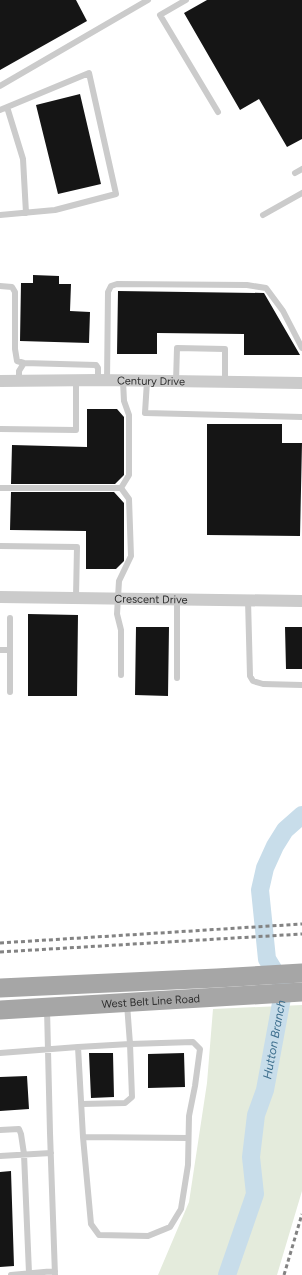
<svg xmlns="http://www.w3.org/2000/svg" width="302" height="1275" font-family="Figtree,sans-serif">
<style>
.green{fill:#e4ebdc}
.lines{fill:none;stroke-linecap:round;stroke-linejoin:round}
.river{stroke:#c8ddea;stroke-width:18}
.building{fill:#151515}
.service{stroke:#cbcbcb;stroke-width:6}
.minor{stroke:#cbcbcb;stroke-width:12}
.primary{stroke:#a6a6a6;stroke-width:19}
.rail{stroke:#838383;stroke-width:3;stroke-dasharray:4 3;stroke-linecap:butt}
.labels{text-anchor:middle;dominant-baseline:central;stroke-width:4;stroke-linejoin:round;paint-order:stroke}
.street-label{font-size:11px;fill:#2e2e2e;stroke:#fff}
.water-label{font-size:12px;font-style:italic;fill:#3e6f8e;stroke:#fff}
</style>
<rect width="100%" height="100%" fill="#fff"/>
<!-- green -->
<path class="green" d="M 302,1005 L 302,1191 L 277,1275 L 158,1275 L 189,1202 L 207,1083 L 213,1009 Z"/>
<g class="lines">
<!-- river -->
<path class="river" id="s1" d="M 227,1275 L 255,1194 L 251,1157 L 256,1115 L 265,1090 L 284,987 L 267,959 L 260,890 L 265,868 L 275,846 L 285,830 L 302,815"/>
</g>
<!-- building -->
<path class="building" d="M 0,0 L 76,0 L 87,21 L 0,70 Z
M 207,0 L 302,0 L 302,139 L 287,147 L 259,99 L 240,110 L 184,13 Z
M 80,94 L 101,184 L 58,194 L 36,105 Z
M 33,275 L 59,276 L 59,284 L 71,284 L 70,311 L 90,312 L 89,343 L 20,341 L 21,283 L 33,283 Z
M 118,291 L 264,293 L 300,355 L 244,355 L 244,334 L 157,333 L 157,354 L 117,354 Z
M 87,409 L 117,409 L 124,417 L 124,475 L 115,484 L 11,484 L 12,445 L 87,447 Z
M 207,424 L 282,424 L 282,443 L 302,443 L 300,536 L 207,535 Z
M 11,492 L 114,492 L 124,503 L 124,561 L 116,569 L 86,569 L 86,531 L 10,530 Z
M 28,614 L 78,615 L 77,696 L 28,696 Z
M 136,627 L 169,627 L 168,696 L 135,695 Z
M 285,627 L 302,627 L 302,669 L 286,669 Z
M 89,1053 L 113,1053 L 114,1097 L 91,1098 Z
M 184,1053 L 185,1087 L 148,1088 L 148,1054 Z
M 27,1076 L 29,1109 L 0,1111 L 0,1077 Z
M 11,1171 L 14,1266 L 0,1267 L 0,1172 Z"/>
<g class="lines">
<!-- service -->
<path class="service" d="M 186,0 L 160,15 L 218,112
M 0,86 L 148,0
M 7,107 L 23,159 L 26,213
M 0,110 L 89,73 L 116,194 L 55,210 L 0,215
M 295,173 L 302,169
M 263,215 L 302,193
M 0,286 L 12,287 L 15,292 L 15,349 L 17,361 L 24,363 L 96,365 L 98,368 L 98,380
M 19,381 L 19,371 L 24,363
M 107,381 L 108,292 L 111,286 L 117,284 L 247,285 L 266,288 L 283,311 L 302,348
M 147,381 L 145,413 L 302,417
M 176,382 L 177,348 L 225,349 L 225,382
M 0,429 L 76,430 L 76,381
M 0,488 L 121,488
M 0,546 L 77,547 L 76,597
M 177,599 L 177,678
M 248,600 L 250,676 L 253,681 L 263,684 L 302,685
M 0,650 L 10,650
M 121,675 L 121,630 L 117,614 L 119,581 L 131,556 L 129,499 L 121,488 L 129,475 L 129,415 L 124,401 L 123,381
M 10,692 L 10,618
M 47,1009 L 50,1133 L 55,1275
M 78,1047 L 83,1137 L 91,1224 L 99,1235 L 148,1236 L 170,1227 L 181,1209 L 188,1165 L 189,1116 L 195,1086 L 200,1049 L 193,1042 L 130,1044 L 132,1097 L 125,1103 L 82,1104
M 0,1053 L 78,1047 L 130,1044 L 127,1004
M 0,1130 L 19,1129 L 21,1134 L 24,1154 L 29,1273
M 83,1137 L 188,1138
M 0,1156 L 51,1153
M 11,1275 L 55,1271"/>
<!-- minor -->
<g class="minor">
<path id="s2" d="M 0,381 L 98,380 L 302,383"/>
<path id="s3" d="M 0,597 L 302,601"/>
</g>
<!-- primary -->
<g class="primary">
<path d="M 0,988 L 217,978 L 302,973"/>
<path id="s4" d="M 0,1010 L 302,992"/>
</g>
<!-- rail -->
<path class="rail" d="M 0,943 L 302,924
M 0,952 L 302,934
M 284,1275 L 302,1214"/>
</g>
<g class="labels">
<!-- street labels -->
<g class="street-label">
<text stroke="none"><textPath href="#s2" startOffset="151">Century Drive</textPath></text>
<text stroke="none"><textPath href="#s3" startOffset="151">Crescent Drive</textPath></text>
<text stroke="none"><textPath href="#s4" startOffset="151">West Belt Line Road</textPath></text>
</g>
<!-- water labels -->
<g class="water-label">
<text stroke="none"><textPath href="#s1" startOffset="243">Hutton Branch</textPath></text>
</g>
</g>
</svg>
